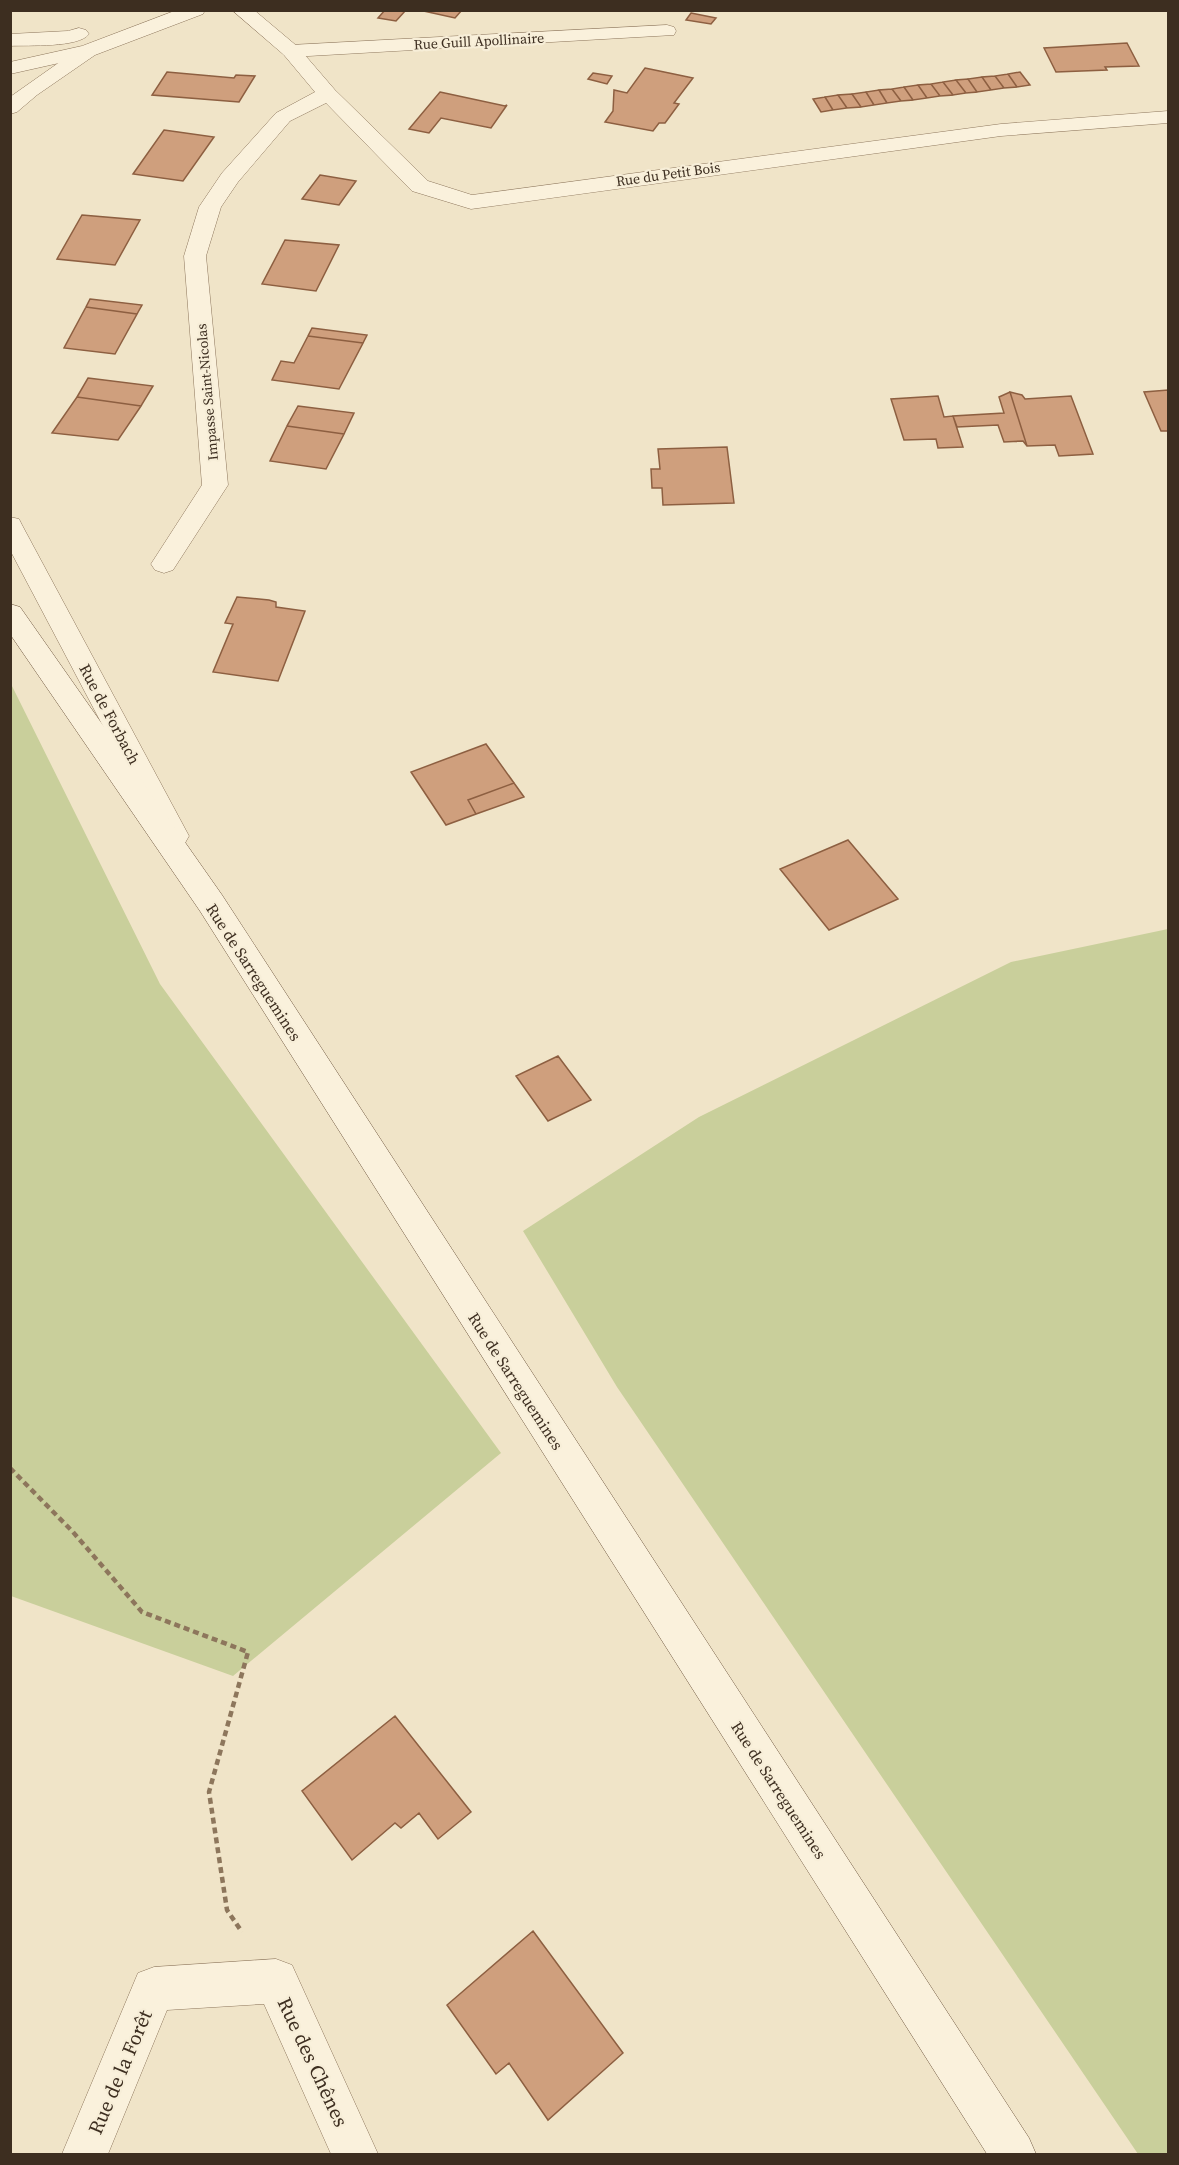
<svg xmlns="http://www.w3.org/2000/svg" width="1179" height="2165" font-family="'Source Serif 4',serif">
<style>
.green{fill:#c9cf9b}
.building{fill:#cf9f7d;stroke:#8d5f41;stroke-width:1.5}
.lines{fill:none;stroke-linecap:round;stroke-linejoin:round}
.lane-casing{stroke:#8d765c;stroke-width:1}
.street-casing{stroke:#8d765c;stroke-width:1}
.secondary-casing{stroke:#6f573f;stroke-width:1}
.path{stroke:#8d765c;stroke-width:4.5;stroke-dasharray:6 4;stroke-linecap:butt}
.lane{fill:#faf1dc;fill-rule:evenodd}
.street{fill:#faf1dc;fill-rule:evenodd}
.secondary{fill:#faf1dc;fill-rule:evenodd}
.labels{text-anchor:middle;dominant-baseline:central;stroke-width:4.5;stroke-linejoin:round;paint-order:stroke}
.far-street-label{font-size:14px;fill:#3d2e20;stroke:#f7eed8}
.street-label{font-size:16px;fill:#3d2e20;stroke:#f7eed8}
.near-street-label{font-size:20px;fill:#3d2e20;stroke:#f7eed8}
</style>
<rect width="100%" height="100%" fill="#f0e4c8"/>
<!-- green -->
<path class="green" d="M 10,682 L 160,984 L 501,1453 L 233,1676 L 11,1596 Z
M 1168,929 L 1168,2154 L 1138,2154 L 617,1387 L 523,1231 L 699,1117 L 1011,962 Z"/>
<!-- building -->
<path class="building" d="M 385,10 L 406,10 L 396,21 L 378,18 Z
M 419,10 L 462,10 L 455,18 Z
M 691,13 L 716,18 L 711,24 L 686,20 Z
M 1127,43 L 1139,66 L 1105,67 L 1107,70 L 1056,72 L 1044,48 Z
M 645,68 L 693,78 L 674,103 L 679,104 L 665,123 L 659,123 L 653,131 L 605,122 L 613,111 L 614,90 L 627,93 Z
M 167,72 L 234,78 L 236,75 L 255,76 L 239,102 L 152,95 Z
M 1020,72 L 1030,85 L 1017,87 L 1008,74 Z
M 593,73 L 612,76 L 607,84 L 588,79 Z
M 1008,74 L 1017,87 L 1004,88 L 995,76 Z
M 995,76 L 1004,88 L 991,90 L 982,77 Z
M 982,77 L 991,90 L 977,92 L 968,79 Z
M 968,79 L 977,92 L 966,93 L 956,80 Z
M 956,80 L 966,93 L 953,95 L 943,82 Z
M 943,82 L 953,95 L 940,96 L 931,84 Z
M 931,84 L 940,96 L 927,98 L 918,85 Z
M 918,85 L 927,98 L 913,100 L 904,87 Z
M 904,87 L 913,100 L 901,101 L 892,89 Z
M 892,89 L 901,101 L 887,103 L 879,90 Z
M 879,90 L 887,103 L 874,105 L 866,92 Z
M 440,92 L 505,106 L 507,105 L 491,128 L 441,118 L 429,133 L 409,129 Z
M 866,92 L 874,105 L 861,107 L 852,94 Z
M 852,94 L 861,107 L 847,108 L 838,95 Z
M 838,95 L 847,108 L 833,110 L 825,97 Z
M 825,97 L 833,110 L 821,112 L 813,99 Z
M 164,130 L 214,137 L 183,181 L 133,174 Z
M 320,175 L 356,181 L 339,205 L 302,199 Z
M 82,215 L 140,220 L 115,265 L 57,259 Z
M 285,240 L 339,245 L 316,291 L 262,284 Z
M 90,299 L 142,305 L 137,314 L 86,307 Z
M 86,307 L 137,314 L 115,354 L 64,348 Z
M 312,328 L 367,335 L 363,343 L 308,336 Z
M 308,336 L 363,343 L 339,389 L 272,380 L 281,361 L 294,363 Z
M 88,378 L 153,386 L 141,406 L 77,397 Z
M 1168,390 L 1168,431 L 1161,431 L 1144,392 Z
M 1010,392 L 1027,446 L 1023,441 L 1004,442 L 998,425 L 957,427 L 953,416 L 1004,413 L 999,397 Z
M 1010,392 L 1022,395 L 1025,399 L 1071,396 L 1093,454 L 1059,456 L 1055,445 L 1027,446 Z
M 938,396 L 944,417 L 953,416 L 963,447 L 938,448 L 936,439 L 904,440 L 891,399 Z
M 77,397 L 141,406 L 118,440 L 52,433 Z
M 298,406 L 354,413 L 344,434 L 287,426 Z
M 287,426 L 344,434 L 326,469 L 270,461 Z
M 727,447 L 734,503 L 663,505 L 662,488 L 652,488 L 651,469 L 660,469 L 658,449 Z
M 237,597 L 269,600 L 276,602 L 276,607 L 305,611 L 278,681 L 213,672 L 233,624 L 225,623 Z
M 486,744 L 514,783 L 468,800 L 476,814 L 446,825 L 411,772 Z
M 514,783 L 524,797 L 476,814 L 468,800 Z
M 848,840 L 898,899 L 829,930 L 780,869 Z
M 558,1056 L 591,1100 L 548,1121 L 516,1076 Z
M 395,1716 L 471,1812 L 438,1839 L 419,1813 L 401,1828 L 395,1823 L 352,1860 L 302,1791 Z
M 533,1931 L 623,2053 L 548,2120 L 509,2063 L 496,2074 L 447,2005 Z"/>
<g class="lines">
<defs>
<path id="lane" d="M 667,25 L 674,27 L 676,31 L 674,35 L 291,57 L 284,55 L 281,51 L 284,47 L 291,45 Z
M 88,45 L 95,47 L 98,51 L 95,55 L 37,95 L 17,112 L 10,114 L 10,97 L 81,47 Z
M 10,517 L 19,519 L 22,525 L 189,836 L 185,843 L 175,846 L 165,843 L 161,836 L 10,550 Z"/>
<path id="street" d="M 177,10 L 205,10 L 203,14 L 95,55 L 10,74 L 10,62 L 82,46 Z
M 232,10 L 254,10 L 298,47 L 335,90 L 428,181 L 472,195 L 1001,124 L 1168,111 L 1168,123 L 1001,136 L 471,209 L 412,191 L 326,103 L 290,121 L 238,182 L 221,207 L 206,256 L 228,485 L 173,570 L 164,573 L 155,570 L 151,564 L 202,485 L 184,256 L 199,207 L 222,173 L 276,113 L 315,92 L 284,55 Z
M 79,28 L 86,30 L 89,34 C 79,48 28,45 10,46 L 10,34 L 68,31 Z
M 276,1959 L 292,1965 L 378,2154 L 331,2154 L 264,2004 L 167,2010 L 108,2154 L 62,2154 L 138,1973 L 154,1967 Z"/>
<path id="secondary" d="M 10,604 L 20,607 L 222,895 L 1029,2138 L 1036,2154 L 987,2154 L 200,911 L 10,634 Z"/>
</defs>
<!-- lane casing -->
<use href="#lane" class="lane-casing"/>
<!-- street casing -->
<use href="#street" class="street-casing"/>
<!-- secondary casing -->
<use href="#secondary" class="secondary-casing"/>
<!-- path -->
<path class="path" d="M 10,1468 L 73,1532 L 142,1612 L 248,1652 L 209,1792 L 227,1910 L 242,1932"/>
<!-- lane -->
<use href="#lane" class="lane"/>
<!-- street -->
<use href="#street" class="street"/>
<!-- secondary -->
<use href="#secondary" class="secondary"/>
</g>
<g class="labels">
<!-- far-street labels -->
<g class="far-street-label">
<text transform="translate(479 41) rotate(-3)">Rue Guill Apollinaire</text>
<text transform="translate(668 174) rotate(-8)">Rue du Petit Bois</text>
<text transform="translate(207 392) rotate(-95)">Impasse Saint-Nicolas</text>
</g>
<!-- street labels -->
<g class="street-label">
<text transform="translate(110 714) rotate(62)">Rue de Forbach</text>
<text transform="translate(254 972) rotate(57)">Rue de Sarreguemines</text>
<text transform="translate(516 1381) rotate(57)">Rue de Sarreguemines</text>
<text transform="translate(779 1790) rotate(57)">Rue de Sarreguemines</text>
</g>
<!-- near-street labels -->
<g class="near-street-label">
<text transform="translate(313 2062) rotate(65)">Rue des Chênes</text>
<text transform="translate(120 2072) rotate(-67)">Rue de la Forêt</text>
</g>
</g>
<!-- border -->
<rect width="1179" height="2165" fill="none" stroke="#3d2e20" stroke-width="24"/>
</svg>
